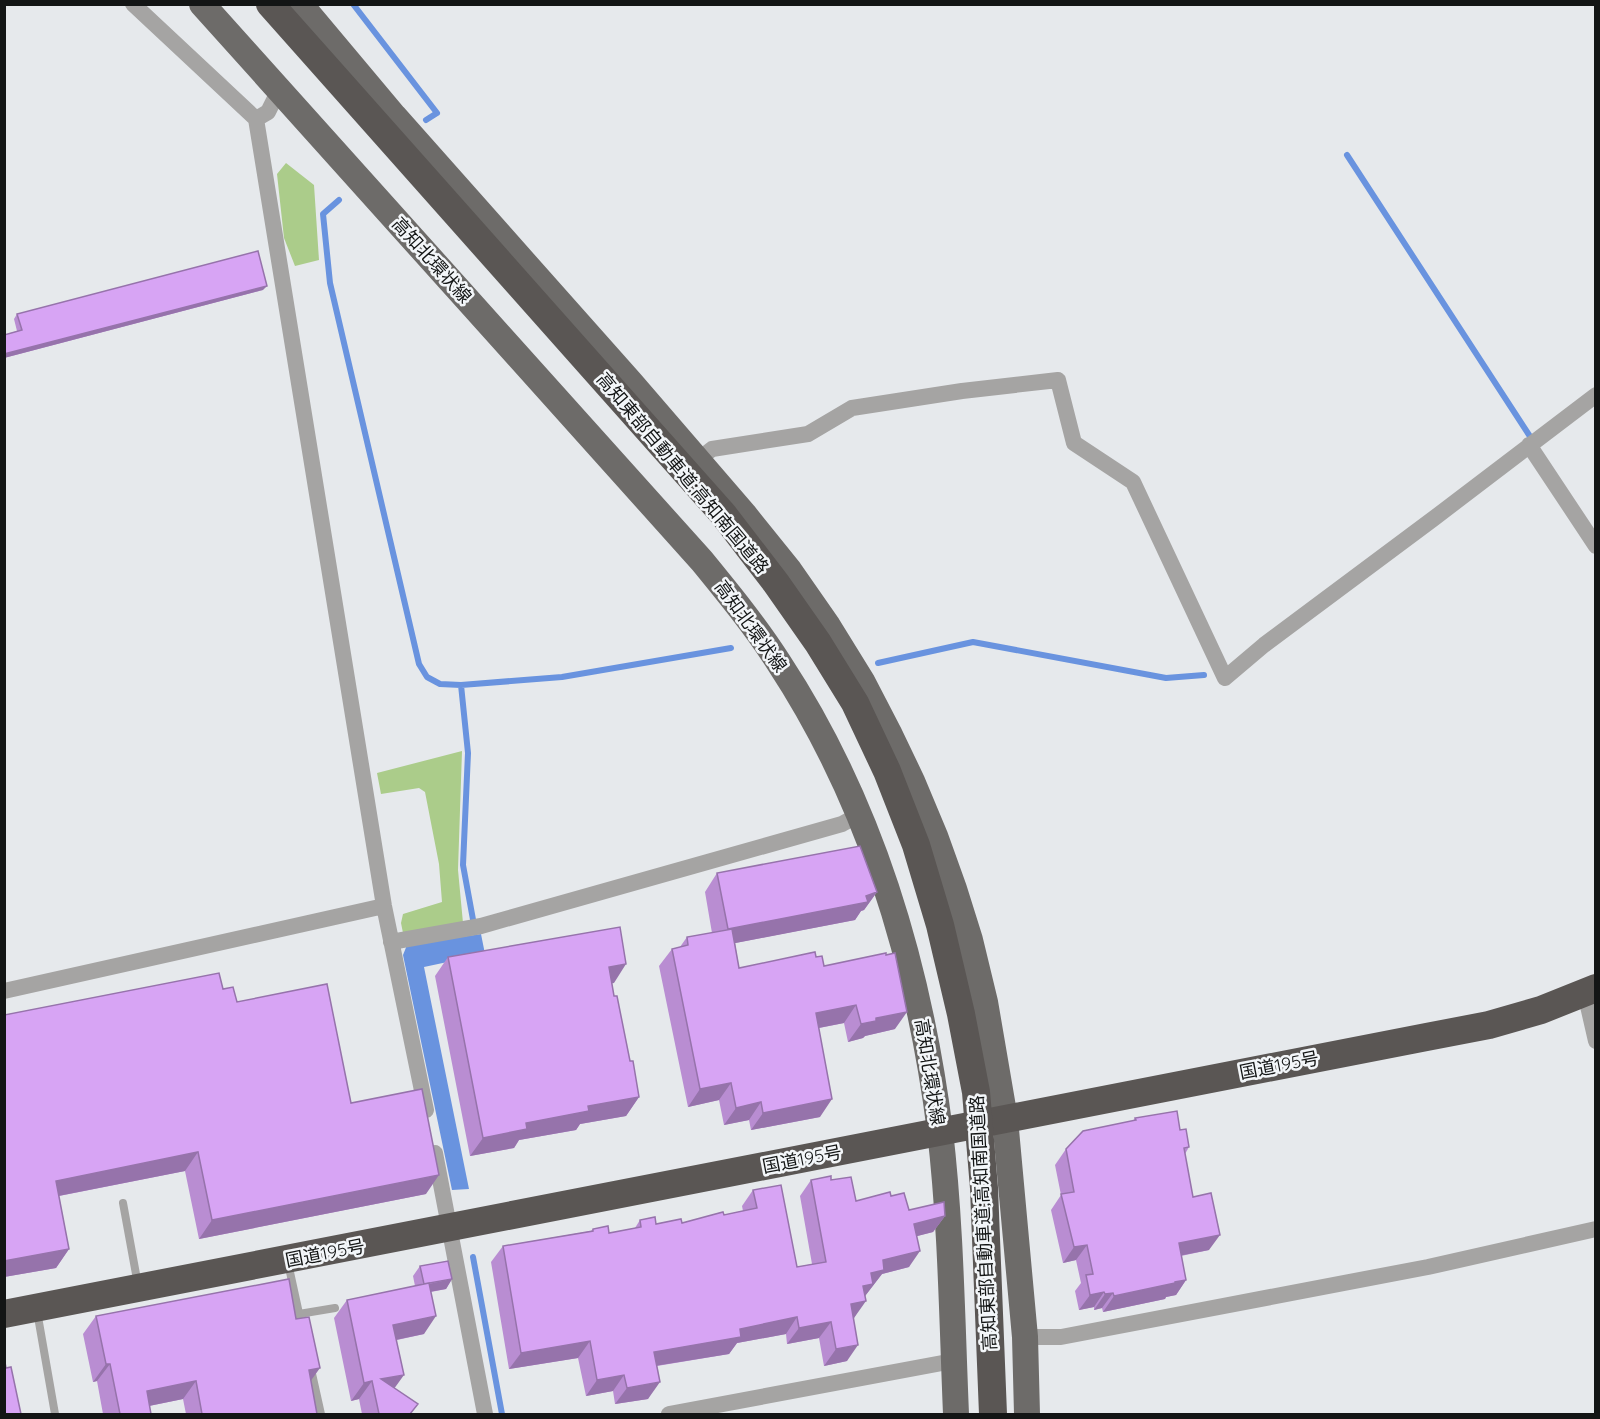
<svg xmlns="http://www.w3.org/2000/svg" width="1600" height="1419" font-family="Quicksand,'Noto Sans JP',sans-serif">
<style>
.green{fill:#abcc8a}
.water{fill:#6993df}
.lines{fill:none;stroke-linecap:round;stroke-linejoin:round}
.stream{stroke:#6993df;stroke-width:6}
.lane{stroke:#a5a4a3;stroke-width:8}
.street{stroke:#a5a4a3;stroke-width:16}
.primary{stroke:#6d6b69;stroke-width:26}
.highway{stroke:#5a5654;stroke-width:28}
.highway-bridge{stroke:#5a5654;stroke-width:28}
.wall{fill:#b98dd2}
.shaded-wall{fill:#9673ab}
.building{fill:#d7a4f4;stroke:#9673ab;stroke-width:1.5}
.labels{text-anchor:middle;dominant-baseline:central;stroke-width:5;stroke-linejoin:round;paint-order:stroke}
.street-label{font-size:18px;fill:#131515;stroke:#f3f6f9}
</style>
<rect width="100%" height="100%" fill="#e6e9ec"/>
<!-- green -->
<path class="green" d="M 286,163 L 314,185 L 319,260 L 295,266 L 284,238 L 277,174 Z
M 462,751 L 458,870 L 463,923 L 403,933 L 401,923 L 403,914 L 442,902 L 439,864 L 425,792 L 419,788 L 381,794 L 377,773 Z"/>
<!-- water -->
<path class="water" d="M 481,934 L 485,954 L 424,967 L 469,1189 L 452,1190 L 403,955 L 407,945 Z"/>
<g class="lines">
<!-- stream -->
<path class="stream" d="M 353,4 L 437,113 L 426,120
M 1347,155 L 1533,441
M 339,200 L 323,214 L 330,283 L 419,664 L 427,677 L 440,684 L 461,685 L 468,753 L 463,865 L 474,925
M 878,663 L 973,642 L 1166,678 L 1204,675
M 461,685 L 562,677 L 731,648
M 473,1257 L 502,1414"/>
<!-- lane -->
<path class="lane" d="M 123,1203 L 138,1285
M 288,1263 L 302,1327
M 37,1311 L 55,1414
M 299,1314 L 335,1308
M 311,1369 L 321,1414"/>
<!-- street -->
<path class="street" d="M 133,4 L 256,119 L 384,906 L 426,1110
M 256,119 L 268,112 L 279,90
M 1529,445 L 1596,546
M 698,460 L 712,449 L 808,434 L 852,408 L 962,391 L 1058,380 L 1074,443 L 1133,482 L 1225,678 L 1264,645 L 1433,519 L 1596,395
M 391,942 L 481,926 L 842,824 L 860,814
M 4,991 L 384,906
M 1585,993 L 1596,1041
M 435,1153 L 485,1414
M 1025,1337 L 1061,1337 L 1428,1267 L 1596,1229
M 669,1414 L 953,1361"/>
<!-- primary -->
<path class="primary" d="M 202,4 L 702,561 C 729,594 756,627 779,663 C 871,803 919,966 940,1131 C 951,1225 952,1320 956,1414
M 300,4 L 394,116 L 631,383 L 744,514 L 789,570 L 828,626 L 862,681 L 890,735 L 912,781 L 935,836 L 954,889 L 970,940 L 985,1002 L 1005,1119 L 1025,1337 L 1027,1414"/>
<!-- highway -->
<path class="highway" d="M 4,1314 C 500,1220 994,1120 1489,1025 L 1541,1010 L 1596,988"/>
<!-- highway-bridge -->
<path class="highway-bridge" d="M 270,4 L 723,514 L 776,583 L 818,643 L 855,703 L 887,771 L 916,845 L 940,925 L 961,1014 L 976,1092 L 984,1188 L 993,1414"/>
</g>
<!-- wall -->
<path class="wall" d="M 263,290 L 4,358 L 4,335 L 17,331 L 14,319 L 17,314 Z
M 717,873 L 877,892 L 864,910 L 861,911 L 855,920 L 735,943 L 739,968 L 816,957 L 824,966 L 895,1029 L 865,1036 L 863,1038 L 848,1042 L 844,1023 L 819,1028 L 820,1117 L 751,1130 L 749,1120 L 724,1125 L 719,1100 L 688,1107 L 659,966 L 672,949 L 680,947 L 687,937 L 712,933 L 705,892 Z
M 448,957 L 614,983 L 612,983 L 614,996 L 639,1097 L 626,1116 L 580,1124 L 576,1130 L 519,1140 L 514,1148 L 470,1156 L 435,976 Z
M 223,989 L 351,1103 L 426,1194 L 199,1239 L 185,1171 L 59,1196 L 69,1249 L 56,1268 L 4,1277 L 4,1015 Z
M 1135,1118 L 1180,1130 L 1189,1147 L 1185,1154 L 1193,1197 L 1209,1250 L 1181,1256 L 1186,1280 L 1176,1295 L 1166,1297 L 1165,1299 L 1103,1312 L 1102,1308 L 1094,1310 L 1094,1307 L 1079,1310 L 1075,1291 L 1081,1283 L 1076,1260 L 1063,1263 L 1051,1210 L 1061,1195 L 1055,1165 L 1066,1149 L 1133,1121 Z
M 811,1180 L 831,1180 L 856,1201 L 891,1196 L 909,1210 L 945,1216 L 933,1232 L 917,1236 L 909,1267 L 882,1274 L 865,1296 L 854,1318 L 853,1318 L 847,1361 L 824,1366 L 819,1338 L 787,1344 L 786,1334 L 737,1343 L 729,1354 L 657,1366 L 648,1399 L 615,1404 L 613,1391 L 586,1396 L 578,1358 L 509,1369 L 491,1262 L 503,1246 L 591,1231 L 593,1229 L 609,1233 L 635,1228 L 640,1220 L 656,1224 L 682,1223 L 743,1211 L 742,1206 L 753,1190 L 797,1267 L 812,1264 L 800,1196 Z
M 420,1266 L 452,1279 L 446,1289 L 431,1292 L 424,1334 L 397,1340 L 394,1388 L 410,1414 L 362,1414 L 359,1399 L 351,1401 L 334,1318 L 347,1300 L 415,1286 L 413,1276 Z
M 96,1316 L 296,1319 L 317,1414 L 186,1414 L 183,1399 L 149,1406 L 151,1414 L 103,1414 L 97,1381 L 93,1382 L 83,1334 Z"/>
<!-- shaded-wall -->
<path class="shaded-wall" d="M 267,286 L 263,290 L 4,358 L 4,354 Z
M 877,892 L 864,910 L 861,911 L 855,920 L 715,947 L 728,929 L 866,896 Z
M 626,964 L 614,983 L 596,986 L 609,967 Z
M 856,1005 L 844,1023 L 803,1031 L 816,1013 Z
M 907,1012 L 895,1029 L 865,1036 L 863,1038 L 848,1042 L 861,1024 L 876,1018 Z
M 731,1083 L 719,1100 L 688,1107 L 700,1089 Z
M 639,1097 L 626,1116 L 580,1124 L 576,1130 L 519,1140 L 514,1148 L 470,1156 L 483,1138 L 526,1123 L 588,1106 Z
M 832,1099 L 820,1117 L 751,1130 L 763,1113 Z
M 761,1102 L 749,1120 L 724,1125 L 736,1108 Z
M 198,1152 L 185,1171 L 43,1199 L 56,1181 Z
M 439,1175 L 426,1194 L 199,1239 L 212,1220 Z
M 945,1216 L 933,1232 L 902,1240 L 914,1224 Z
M 1220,1235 L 1209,1250 L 1168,1258 L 1179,1243 Z
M 1087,1245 L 1076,1260 L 1063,1263 L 1074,1247 Z
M 69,1249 L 56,1268 L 4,1277 L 4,1261 Z
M 920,1251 L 909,1267 L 882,1274 L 862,1300 L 851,1303 L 871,1273 L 883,1260 Z
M 452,1279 L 446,1289 L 417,1294 L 424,1285 Z
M 1186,1280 L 1176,1295 L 1166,1297 L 1165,1299 L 1103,1312 L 1114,1296 Z
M 1104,1292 L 1094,1307 L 1079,1310 L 1090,1295 Z
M 1113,1293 L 1102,1308 L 1094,1310 L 1105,1294 Z
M 866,1301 L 854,1318 L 839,1321 L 851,1304 Z
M 436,1316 L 424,1334 L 381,1343 L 393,1325 Z
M 797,1317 L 786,1334 L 737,1343 L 729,1354 L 642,1368 L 654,1352 L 740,1329 Z
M 831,1322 L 819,1338 L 787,1344 L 799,1328 Z
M 590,1341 L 578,1358 L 509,1369 L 521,1353 Z
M 858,1345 L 847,1361 L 824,1366 L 836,1349 Z
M 106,1364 L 110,1364 L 97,1381 L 93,1382 Z
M 320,1368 L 307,1386 L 309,1370 Z
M 404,1375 L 391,1393 L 381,1379 Z
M 624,1375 L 613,1391 L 586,1396 L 597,1380 Z
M 196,1381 L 183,1399 L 134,1409 L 147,1391 Z
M 372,1381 L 359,1399 L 351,1401 L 364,1383 Z
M 660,1382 L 648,1399 L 615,1404 L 627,1388 Z"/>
<!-- building -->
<path class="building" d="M 258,251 L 267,286 L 4,354 L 4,335 L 22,330 L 17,314 Z
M 860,846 L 877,892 L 866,896 L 868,902 L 728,929 L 717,873 Z
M 620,927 L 626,964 L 609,967 L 614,996 L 617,996 L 630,1061 L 633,1061 L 639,1097 L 588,1106 L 589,1111 L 526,1123 L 527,1129 L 483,1138 L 448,957 Z
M 732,929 L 739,968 L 815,952 L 816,957 L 822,956 L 824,966 L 886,953 L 886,955 L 895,953 L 907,1012 L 876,1018 L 876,1021 L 861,1024 L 856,1005 L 816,1013 L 832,1099 L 763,1113 L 761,1102 L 736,1108 L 731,1083 L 700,1089 L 672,949 L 688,945 L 687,937 Z
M 219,973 L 223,989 L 233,987 L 237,1002 L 327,984 L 351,1103 L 422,1089 L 439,1175 L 212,1220 L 198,1152 L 56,1181 L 69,1249 L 4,1261 L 4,1015 Z
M 1177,1111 L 1180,1130 L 1186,1129 L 1189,1147 L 1184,1148 L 1193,1197 L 1211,1193 L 1220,1235 L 1179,1243 L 1186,1280 L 1175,1282 L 1175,1283 L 1114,1296 L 1113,1293 L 1105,1294 L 1104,1292 L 1090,1295 L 1086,1275 L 1093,1274 L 1087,1245 L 1074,1247 L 1061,1194 L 1074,1192 L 1066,1149 L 1083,1131 L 1136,1120 L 1135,1118 Z
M 831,1176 L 831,1180 L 851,1177 L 856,1201 L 890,1192 L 891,1196 L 904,1193 L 909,1210 L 944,1202 L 945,1216 L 914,1224 L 920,1251 L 883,1260 L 884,1270 L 871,1273 L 873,1284 L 863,1286 L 866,1301 L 851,1304 L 858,1345 L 836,1349 L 831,1322 L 799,1328 L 797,1317 L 740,1329 L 741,1337 L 654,1352 L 660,1382 L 627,1388 L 624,1375 L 597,1380 L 590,1341 L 521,1353 L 503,1246 L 593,1231 L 593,1229 L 608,1226 L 609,1233 L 641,1227 L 640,1220 L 655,1217 L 656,1224 L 681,1219 L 682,1223 L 723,1212 L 724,1215 L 757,1208 L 753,1190 L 781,1185 L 797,1267 L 826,1262 L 811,1180 Z
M 448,1261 L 452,1279 L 424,1284 L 420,1266 Z
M 289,1279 L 296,1319 L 309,1317 L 320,1368 L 309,1370 L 317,1414 L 202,1414 L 196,1381 L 147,1391 L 151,1414 L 120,1414 L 110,1364 L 106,1364 L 96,1316 Z
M 429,1283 L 436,1316 L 393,1325 L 404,1375 L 381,1379 L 418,1404 L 410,1414 L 379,1414 L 372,1381 L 364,1383 L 347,1300 Z
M 4,1357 L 6,1368 L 11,1367 L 21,1414 L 4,1414 Z"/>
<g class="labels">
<!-- street labels -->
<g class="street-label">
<text transform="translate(432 260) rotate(48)">高知北環状線</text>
<text transform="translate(683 473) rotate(50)">高知東部自動車道;高知南国道路</text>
<text transform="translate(751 626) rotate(54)">高知北環状線</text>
<text transform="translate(1279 1065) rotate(-11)">国道195号</text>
<text transform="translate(930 1072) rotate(81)">高知北環状線</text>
<text transform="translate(802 1159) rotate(-11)">国道195号</text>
<text transform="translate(983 1223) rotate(-93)">高知東部自動車道;高知南国道路</text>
<text transform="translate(325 1253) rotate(-11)">国道195号</text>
</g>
</g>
<!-- border -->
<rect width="1600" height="1419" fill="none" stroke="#131515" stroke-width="12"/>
</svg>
